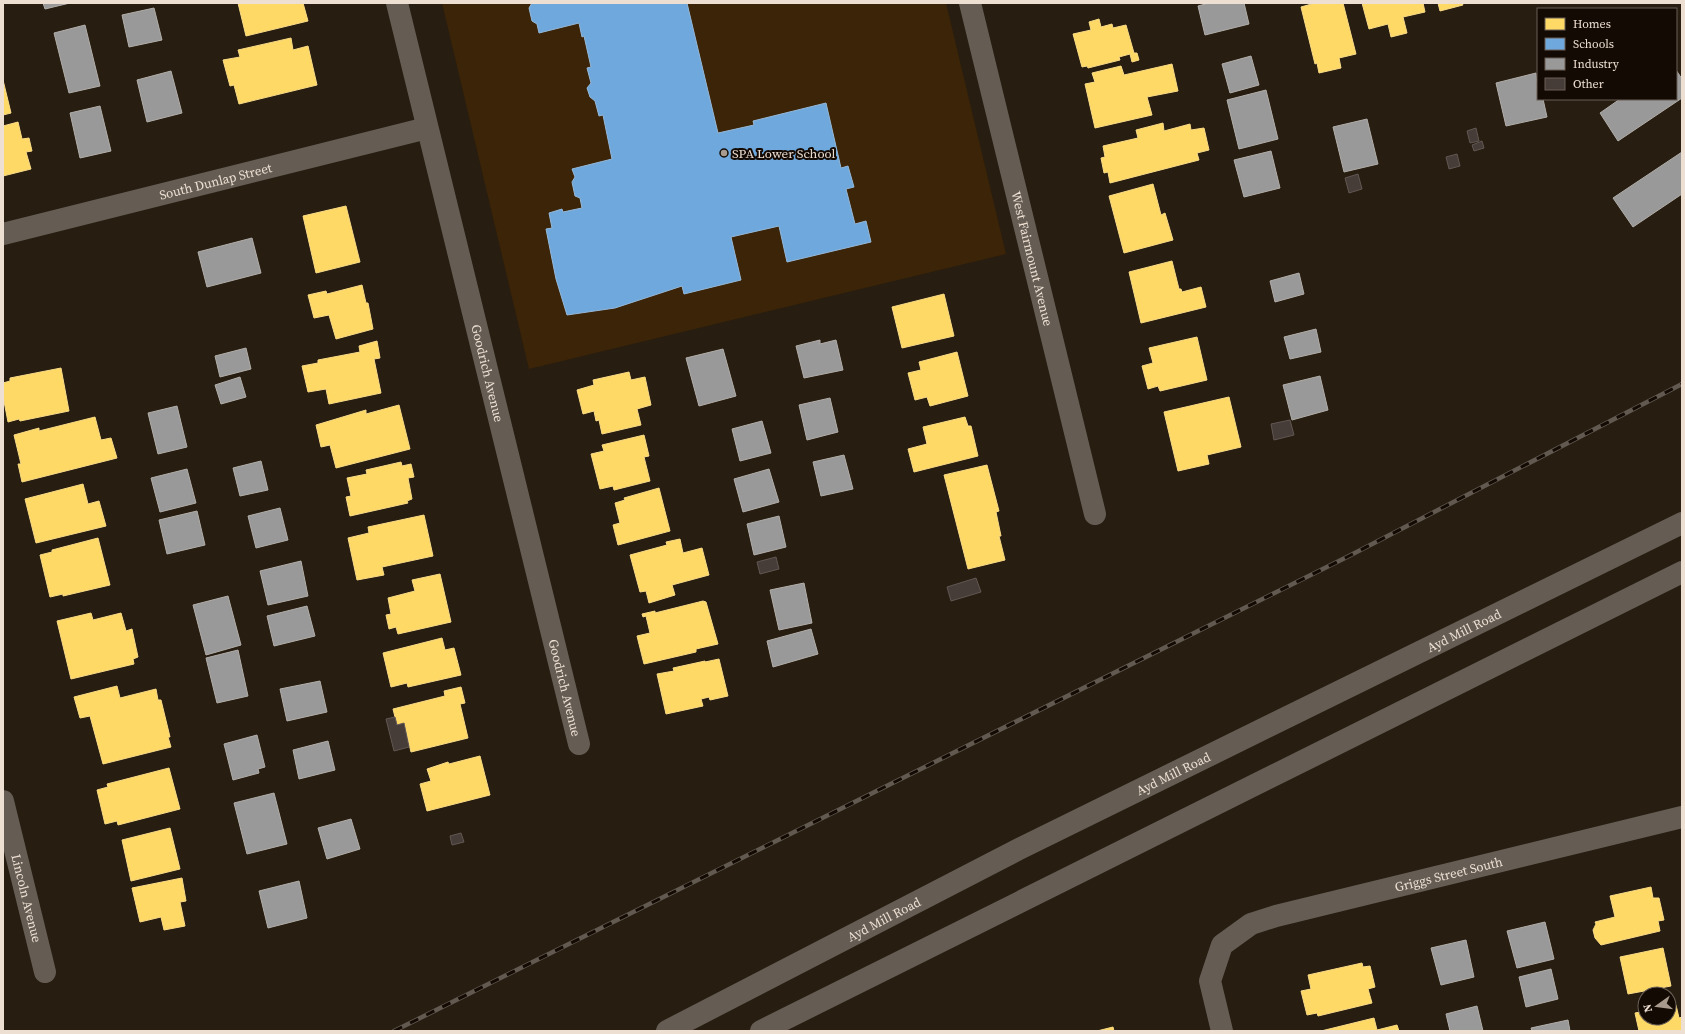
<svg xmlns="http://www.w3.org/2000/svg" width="1685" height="1034" font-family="'Source Serif 4',serif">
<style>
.built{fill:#3b2407}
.homes{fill:#ffd966;stroke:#fadb86}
.schools{fill:#6fa8dc;stroke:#95b8d9}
.industry{fill:#999;stroke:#b2aeaa}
.building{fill:#463c38;stroke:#625753}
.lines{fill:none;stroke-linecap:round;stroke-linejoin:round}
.street{stroke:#655d54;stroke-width:22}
.secondary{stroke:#655d54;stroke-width:22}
.rail-casing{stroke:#625a51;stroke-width:4.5}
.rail{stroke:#130a03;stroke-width:3;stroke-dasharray:9;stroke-linecap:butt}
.poi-dot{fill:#a89b8e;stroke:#130a03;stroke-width:1.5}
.labels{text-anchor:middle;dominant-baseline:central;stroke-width:4;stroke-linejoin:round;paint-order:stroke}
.poi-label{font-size:13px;fill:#eddfd2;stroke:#130a03;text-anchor:start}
.street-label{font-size:13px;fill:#eddfd2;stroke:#130a03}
</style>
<rect width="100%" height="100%" fill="#271d10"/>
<!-- built -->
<path class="built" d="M 442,3 L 946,3 L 1006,254 L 529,369 Z"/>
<!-- homes -->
<path class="homes" d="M 238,3 L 303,3 L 308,21 L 246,36 Z
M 1315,3 L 1343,3 L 1356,54 L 1339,58 L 1341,68 L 1319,73 L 1317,63 L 1315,64 L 1301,7 Z
M 1362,3 L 1423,3 L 1425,12 L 1403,17 L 1407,33 L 1391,37 L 1388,24 L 1369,29 Z
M 1438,3 L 1462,3 L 1463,5 L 1440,11 Z
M 1099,19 L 1101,27 L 1112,24 L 1113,28 L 1126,25 L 1134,53 L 1137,53 L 1139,60 L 1132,62 L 1130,54 L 1119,57 L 1120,60 L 1088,68 L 1087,66 L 1082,67 L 1073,34 L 1091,30 L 1089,22 Z
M 291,38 L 293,50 L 308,46 L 317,85 L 239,104 L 234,85 L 230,86 L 223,60 L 240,57 L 238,50 Z
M 1172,64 L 1178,91 L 1147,97 L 1152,115 L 1095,128 L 1085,84 L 1095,82 L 1092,73 L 1121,66 L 1124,75 Z
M 3,80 L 11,113 L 3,115 Z
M 18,122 L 22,139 L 29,138 L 32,151 L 26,152 L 31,169 L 3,176 L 3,126 Z
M 1163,123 L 1164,131 L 1190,124 L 1191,130 L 1204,128 L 1209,150 L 1197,153 L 1199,160 L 1110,183 L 1108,172 L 1104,173 L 1101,158 L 1105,157 L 1103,146 L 1138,138 L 1136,130 Z
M 1153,184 L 1161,215 L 1165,213 L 1173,240 L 1124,253 L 1109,196 Z
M 346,206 L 360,262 L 316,273 L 303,216 Z
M 1172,261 L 1179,289 L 1181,289 L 1182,292 L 1201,287 L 1206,307 L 1141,323 L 1129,272 Z
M 362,285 L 366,303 L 368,303 L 373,329 L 336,339 L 329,315 L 314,318 L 308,295 L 326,291 L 327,294 Z
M 944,294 L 954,336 L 902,348 L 892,307 Z
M 1197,337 L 1207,380 L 1160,391 L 1158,386 L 1148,389 L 1142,366 L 1153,363 L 1149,348 Z
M 377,341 L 380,358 L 374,359 L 381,393 L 329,404 L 326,389 L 308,392 L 302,366 L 318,363 L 318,360 L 360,352 L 359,346 Z
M 957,352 L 968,396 L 930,406 L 927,397 L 915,400 L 908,373 L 921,370 L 919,362 Z
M 61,368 L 69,411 L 20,421 L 19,419 L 8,422 L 3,396 L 3,383 L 10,381 L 10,378 Z
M 629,372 L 631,380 L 645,377 L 651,405 L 637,409 L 641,425 L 602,434 L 599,420 L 596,421 L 594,411 L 583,414 L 577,390 L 594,385 L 593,380 Z
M 1229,397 L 1241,447 L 1207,455 L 1209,464 L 1178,471 L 1164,412 Z
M 399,405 L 410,449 L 336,468 L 330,445 L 321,447 L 316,425 L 366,410 L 366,414 Z
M 95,417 L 101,440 L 111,438 L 117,458 L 22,482 L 18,464 L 21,464 L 14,435 L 39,428 L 39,431 Z
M 965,417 L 968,426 L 971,426 L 978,456 L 914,472 L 908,449 L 927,444 L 923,427 Z
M 644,435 L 649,456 L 644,457 L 650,481 L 614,490 L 613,486 L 600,489 L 591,454 L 604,451 L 602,445 Z
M 401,462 L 402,466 L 411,464 L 414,477 L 408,478 L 412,499 L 407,501 L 408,503 L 350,516 L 346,497 L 351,496 L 347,478 L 367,474 L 366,470 Z
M 987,465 L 999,511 L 996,512 L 1001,536 L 999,536 L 1005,560 L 968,569 L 944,475 Z
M 83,484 L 88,504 L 99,501 L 106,526 L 36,543 L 25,499 Z
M 659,488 L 670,531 L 618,545 L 613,525 L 620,523 L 615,503 L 625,500 L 624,498 Z
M 424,515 L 433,556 L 382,567 L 384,575 L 357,580 L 348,538 L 369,533 L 368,527 Z
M 98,538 L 110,585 L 63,596 L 63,594 L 50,597 L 40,555 L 52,552 L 52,550 Z
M 680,539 L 683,553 L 702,548 L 709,575 L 672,585 L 675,595 L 649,603 L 646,591 L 640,592 L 630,555 L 667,545 L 666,542 Z
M 440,574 L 451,622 L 398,634 L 396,627 L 389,629 L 386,615 L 391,614 L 388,598 L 415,591 L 412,580 Z
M 703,601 L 706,602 L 718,644 L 696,649 L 696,652 L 644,664 L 637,636 L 650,633 L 646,616 L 643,617 L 642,614 L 655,611 L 655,613 Z
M 91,613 L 93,620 L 121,613 L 126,631 L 132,629 L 138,657 L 133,659 L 134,664 L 71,679 L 57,621 Z
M 442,638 L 445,650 L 454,648 L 461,675 L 408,687 L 407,683 L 391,687 L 383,653 Z
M 719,659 L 728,696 L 710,700 L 709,697 L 701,699 L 703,706 L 666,714 L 657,674 L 674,671 L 673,668 L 705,661 L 705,662 Z
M 117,686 L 120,698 L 156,689 L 158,700 L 161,700 L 170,737 L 168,737 L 171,747 L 103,764 L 90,716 L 80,718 L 74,697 Z
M 461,687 L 465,703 L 460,704 L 468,738 L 411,752 L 404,723 L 397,725 L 393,709 L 445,696 L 444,691 Z
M 480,756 L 490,795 L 427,811 L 420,784 L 431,781 L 427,769 L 448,762 L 449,764 Z
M 169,768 L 180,809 L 118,825 L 117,821 L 105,824 L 97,790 L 108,787 L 107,784 Z
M 170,828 L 180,869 L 131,881 L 122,840 Z
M 182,878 L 186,901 L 180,902 L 185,926 L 164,930 L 161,917 L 140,922 L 132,888 Z
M 1651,887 L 1653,898 L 1659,898 L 1664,920 L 1658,921 L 1660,931 L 1601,945 L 1595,938 L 1593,930 L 1596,924 L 1595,922 L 1615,917 L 1610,896 Z
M 1663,948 L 1671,986 L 1628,994 L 1620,957 Z
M 1362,963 L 1363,967 L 1370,966 L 1375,987 L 1368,989 L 1372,1003 L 1318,1016 L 1317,1013 L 1307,1015 L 1301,991 L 1311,989 L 1308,975 Z
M 1676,1005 L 1679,1018 L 1682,1017 L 1682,1031 L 1639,1031 L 1635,1013 L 1645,1011 L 1645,1018 L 1669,1018 L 1669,1006 Z
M 1374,1018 L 1377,1030 L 1397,1025 L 1399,1031 L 1321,1031 Z
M 1113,1027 L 1114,1031 L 1097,1031 Z"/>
<!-- schools -->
<path class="schools" d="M 532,3 L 687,3 L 718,133 L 754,125 L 753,121 L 826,103 L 841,168 L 848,166 L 854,187 L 846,189 L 855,224 L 866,221 L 871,242 L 787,262 L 779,226 L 731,237 L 741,280 L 684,294 L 682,286 L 615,308 L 567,315 L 556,279 L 546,229 L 552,228 L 549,213 L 562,209 L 563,212 L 582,208 L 580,198 L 575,196 L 572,182 L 575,177 L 572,169 L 612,159 L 603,115 L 599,116 L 595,101 L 590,97 L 587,88 L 591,83 L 587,68 L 591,67 L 584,36 L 582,37 L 579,23 L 539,33 L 537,24 L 532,21 L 529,8 Z"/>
<!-- industry -->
<path class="industry" d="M 43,3 L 70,3 L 45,9 Z
M 1209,3 L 1244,3 L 1249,24 L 1205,35 L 1198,6 Z
M 154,8 L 162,40 L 129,47 L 122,15 Z
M 85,25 L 100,86 L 69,93 L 54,33 Z
M 1251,56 L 1259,85 L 1230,93 L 1222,64 Z
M 1676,70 L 1682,79 L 1682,98 L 1618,141 L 1600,113 L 1620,99 L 1676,99 Z
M 171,71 L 182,113 L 147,122 L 137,80 Z
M 1536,73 L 1538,99 L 1543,99 L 1547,117 L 1506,126 L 1496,83 Z
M 1266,90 L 1278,139 L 1239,149 L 1227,100 Z
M 100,106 L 111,151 L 80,158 L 70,113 Z
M 1367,119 L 1378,164 L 1344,172 L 1333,127 Z
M 1271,151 L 1280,188 L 1244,197 L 1234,160 Z
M 1682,152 L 1682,194 L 1633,227 L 1613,198 Z
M 252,238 L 261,273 L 207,287 L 198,252 Z
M 1299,273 L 1304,294 L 1275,302 L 1270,281 Z
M 1316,329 L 1321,352 L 1290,359 L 1284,337 Z
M 820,340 L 820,344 L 836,340 L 843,370 L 804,378 L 796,346 Z
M 246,348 L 251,369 L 220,377 L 215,356 Z
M 723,349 L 736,396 L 699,406 L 686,358 Z
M 1320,376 L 1328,410 L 1292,420 L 1283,385 Z
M 240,377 L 246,397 L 221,404 L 215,385 Z
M 830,398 L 838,432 L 807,440 L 799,405 Z
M 177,406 L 187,447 L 158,454 L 148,413 Z
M 762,421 L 771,453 L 740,461 L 732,429 Z
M 844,455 L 853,489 L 821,496 L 813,462 Z
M 261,461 L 268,490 L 240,496 L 233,468 Z
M 187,469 L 196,503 L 160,512 L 151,478 Z
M 769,469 L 779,502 L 743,512 L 734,479 Z
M 280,508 L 288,540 L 256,548 L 248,516 Z
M 197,511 L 205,545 L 167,554 L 159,520 Z
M 779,516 L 786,547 L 754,555 L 747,524 Z
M 301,561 L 308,596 L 268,605 L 260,571 Z
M 804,583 L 812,623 L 779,630 L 770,590 Z
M 228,596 L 241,645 L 206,655 L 193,605 Z
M 307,606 L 315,636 L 274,646 L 267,616 Z
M 811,629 L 818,654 L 773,667 L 767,641 Z
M 238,650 L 248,696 L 217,703 L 206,658 Z
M 320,681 L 327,712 L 287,721 L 280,689 Z
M 257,735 L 265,767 L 258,769 L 259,773 L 233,780 L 224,744 Z
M 328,741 L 335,770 L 299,779 L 293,750 Z
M 274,793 L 287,844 L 247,854 L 234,803 Z
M 351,819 L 360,849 L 327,859 L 318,828 Z
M 299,881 L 307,918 L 268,928 L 259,891 Z
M 1545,922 L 1554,959 L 1517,968 L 1507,931 Z
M 1466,940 L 1474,977 L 1441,985 L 1431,948 Z
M 1551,969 L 1558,999 L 1526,1007 L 1519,977 Z
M 1477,1006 L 1483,1031 L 1450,1031 L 1446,1014 Z
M 1568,1020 L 1570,1031 L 1532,1031 L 1531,1028 Z"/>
<!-- building -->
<path class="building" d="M 1476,128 L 1479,141 L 1470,143 L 1467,131 Z
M 1482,141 L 1484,148 L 1474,151 L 1472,145 Z
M 1457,154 L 1460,166 L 1449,169 L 1446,157 Z
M 1358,174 L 1362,189 L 1349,193 L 1345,178 Z
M 1290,420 L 1294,435 L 1274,440 L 1271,424 Z
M 776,557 L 779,569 L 760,574 L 757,562 Z
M 976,578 L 981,592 L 951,601 L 947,587 Z
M 395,717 L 397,725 L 404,723 L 409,747 L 394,751 L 386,719 Z
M 461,833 L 464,842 L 452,845 L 450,836 Z"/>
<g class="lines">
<!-- street -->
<g class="street">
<path id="s1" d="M 397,3 L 579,744"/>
<path id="s2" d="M 970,3 L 1095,514"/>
<path id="s3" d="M 3,234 L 427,128"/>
<path id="s4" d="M 3,801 L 45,972"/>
<path id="s5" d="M 1222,1031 L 1210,981 L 1222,945 L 1251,924 L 1276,916 L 1682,817"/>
</g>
<!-- secondary -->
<g class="secondary">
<path id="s6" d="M 667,1031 L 1019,849 L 1682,523"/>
<path d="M 761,1031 L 1682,572"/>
</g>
<defs>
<path id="rail" d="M 394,1031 L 1347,557 L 1682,384"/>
</defs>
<!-- rail casing -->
<use href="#rail" class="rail-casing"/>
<!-- rail -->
<use href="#rail" class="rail"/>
</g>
<!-- markers -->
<circle class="poi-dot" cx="724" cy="153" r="4"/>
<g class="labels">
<!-- poi labels -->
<g class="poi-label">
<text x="732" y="153">SPA Lower School</text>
</g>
<!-- street labels -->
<g class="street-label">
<text stroke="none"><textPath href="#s3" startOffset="219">South Dunlap Street</textPath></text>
<text stroke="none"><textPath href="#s2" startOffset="263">West Fairmount Avenue</textPath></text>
<text stroke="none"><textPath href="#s1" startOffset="381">Goodrich Avenue</textPath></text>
<text stroke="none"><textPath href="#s6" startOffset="892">Ayd Mill Road</textPath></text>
<text stroke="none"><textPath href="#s1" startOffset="705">Goodrich Avenue</textPath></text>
<text stroke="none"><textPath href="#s6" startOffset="568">Ayd Mill Road</textPath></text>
<text stroke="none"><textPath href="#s5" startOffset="329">Griggs Street South</textPath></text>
<text stroke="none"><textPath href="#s4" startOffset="100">Lincoln Avenue</textPath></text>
<text stroke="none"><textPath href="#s6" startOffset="244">Ayd Mill Road</textPath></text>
</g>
</g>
<!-- border -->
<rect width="1685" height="1034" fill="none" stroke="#eddfd2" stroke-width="8"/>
<!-- legend -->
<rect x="1537" y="8" width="140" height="92" fill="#130a03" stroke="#6a5f56"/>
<rect x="1545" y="18" width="20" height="12" fill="#ffd966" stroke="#6a5f56"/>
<text x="1573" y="28" font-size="12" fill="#eddfd2">Homes</text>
<rect x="1545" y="38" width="20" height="12" fill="#6fa8dc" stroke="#6a5f56"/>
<text x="1573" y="48" font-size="12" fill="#eddfd2">Schools</text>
<rect x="1545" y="58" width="20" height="12" fill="#999999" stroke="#6a5f56"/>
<text x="1573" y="68" font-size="12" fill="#eddfd2">Industry</text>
<rect x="1545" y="78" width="20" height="12" fill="#463c38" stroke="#6a5f56"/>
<text x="1573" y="88" font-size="12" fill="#eddfd2">Other</text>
<!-- north arrow -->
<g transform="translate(1657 1006) rotate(256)"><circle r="19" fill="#130a03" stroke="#6a5f56"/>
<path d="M0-3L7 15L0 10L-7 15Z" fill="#a89b8e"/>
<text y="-6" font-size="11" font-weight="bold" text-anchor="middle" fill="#eddfd2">N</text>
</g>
</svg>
